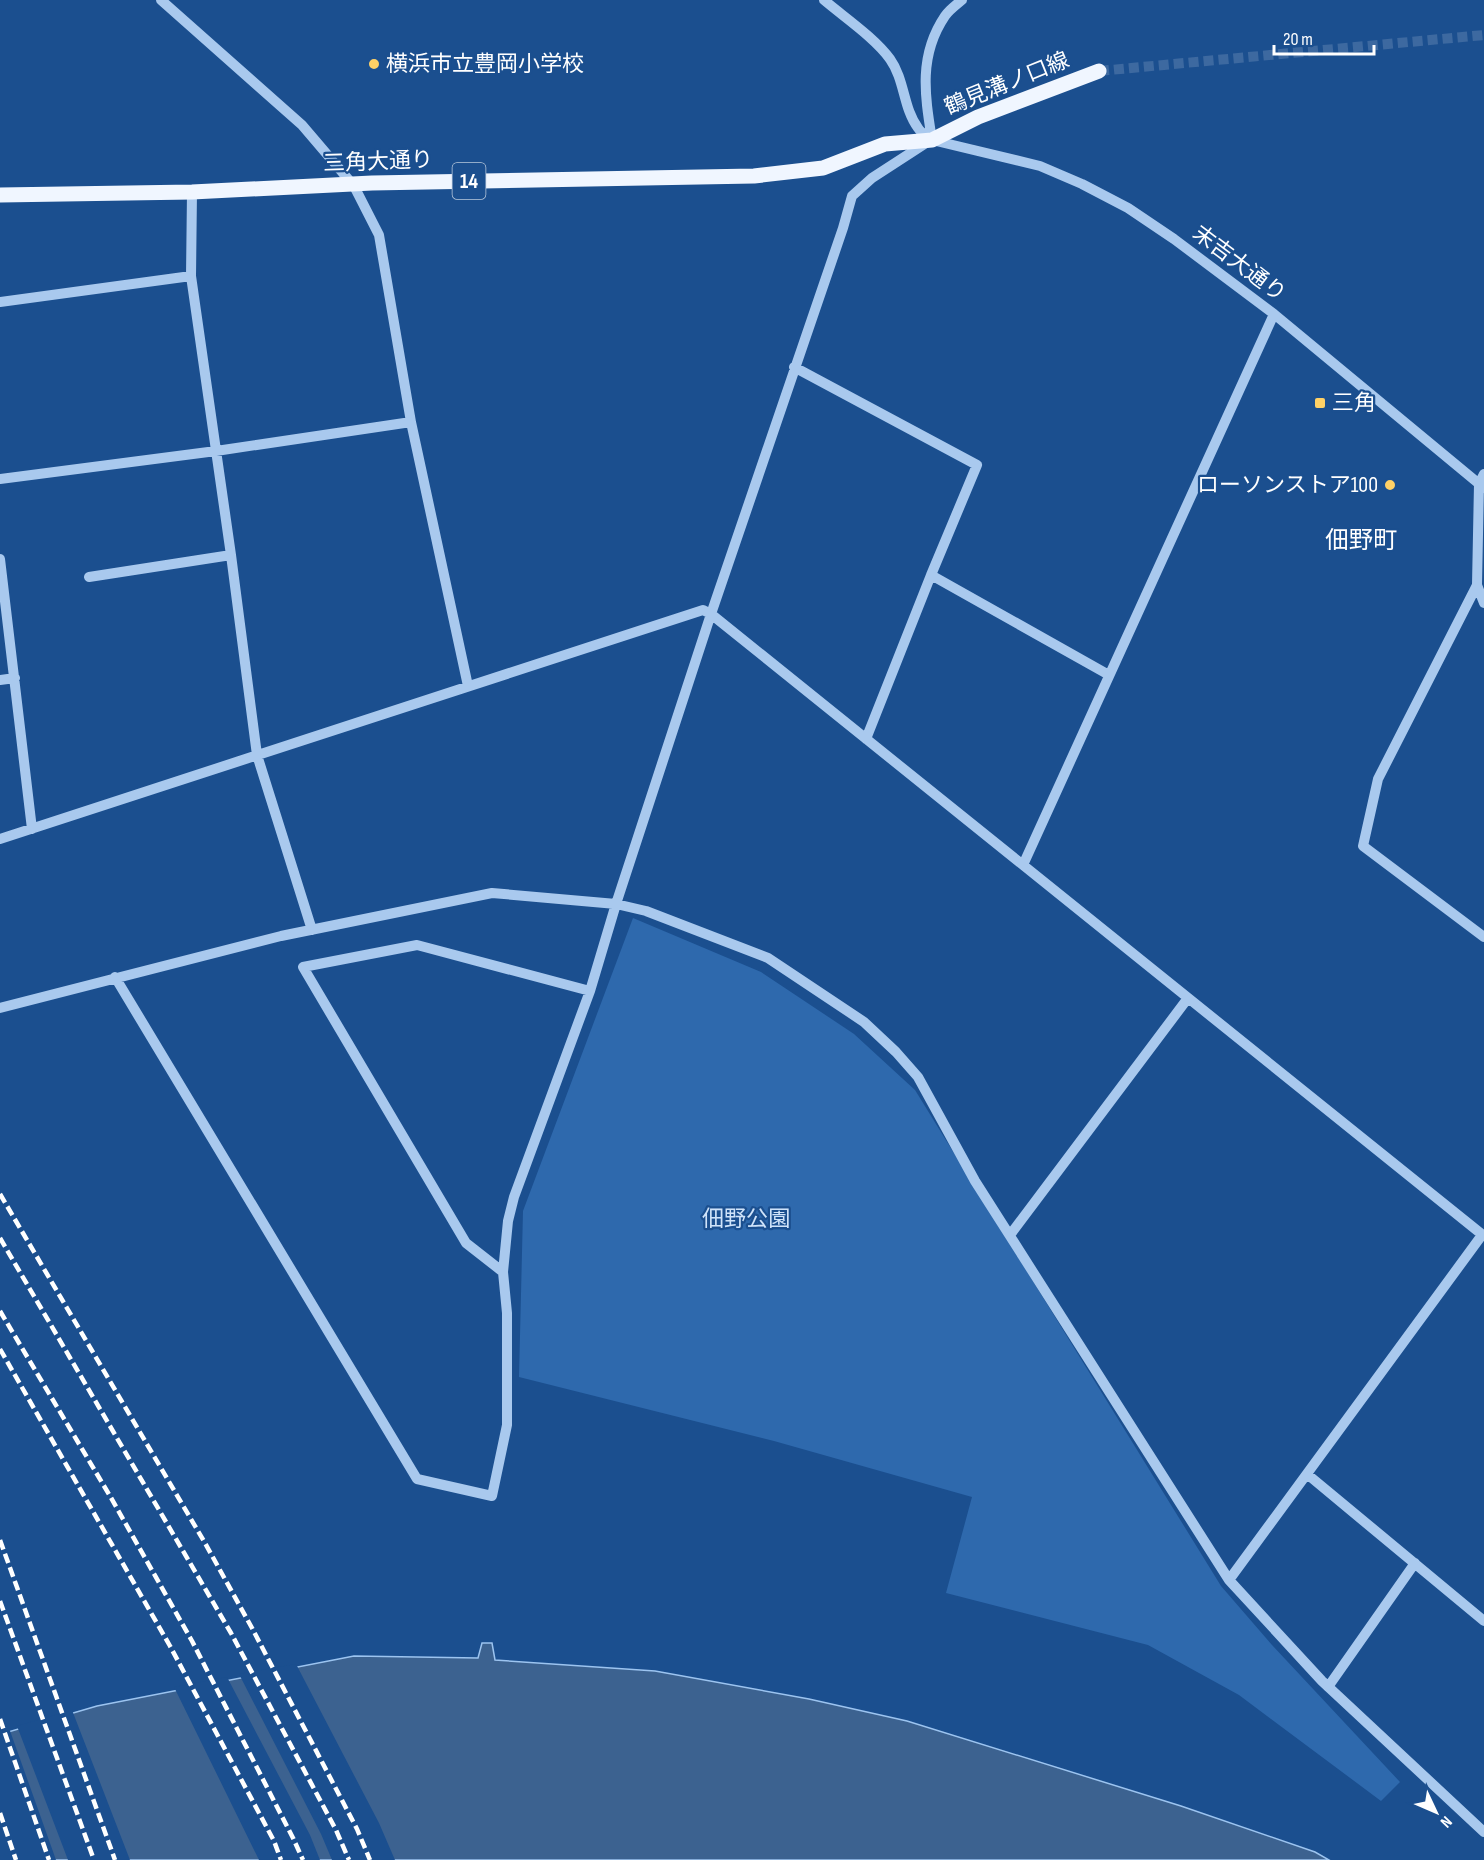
<svg xmlns="http://www.w3.org/2000/svg" width="1484" height="1860" font-family="'Sofia Sans Condensed','Noto Sans JP',sans-serif">
<style>
.green{fill:#2e69ad}
.water{fill:#3c6290;stroke:#9cc4f0;stroke-width:1.5}
.pier{fill:#1b4f8f}
.lines{fill:none;stroke-linecap:round;stroke-linejoin:round}
.minor-tunnel{stroke:#3d69a0;stroke-width:10;stroke-dasharray:10 5;stroke-linecap:butt}
.minor{stroke:#a9c9ee;stroke-width:10}
.major{stroke:#f0f6ff;stroke-width:15}
.rail{stroke:#fff;stroke-width:4.5;stroke-dasharray:10 4.5;stroke-linecap:butt}
.poi-dot{fill:#ffd166;stroke:#1b4f8f;stroke-width:2}
.labels{text-anchor:middle;dominant-baseline:central;stroke-width:4.5;stroke-linejoin:round;paint-order:stroke}
.shield{fill:#1b4f8f;stroke:#bbcadd;stroke-width:1.5}
.shield-label{font-size:21px;font-weight:bold;fill:#fff}
.poi-label{font-size:22px;fill:#fff;stroke:#1b4f8f;text-anchor:start}
.street-label{font-size:22px;fill:#fff;stroke:#1b4f8f}
.park-label{font-size:22px;fill:#cfe3fa;stroke:#1b4f8f}
.neighbourhood-label{font-size:24px;fill:#fff;stroke:#1b4f8f}
</style>
<rect width="100%" height="100%" fill="#1b4f8f"/>
<!-- green -->
<path class="green" d="M 633,918 L 761,972 L 854,1034 L 915,1090 L 1221,1586 L 1272,1645 L 1400,1782 L 1381,1801 L 1239,1695 L 1148,1645 L 946,1593 L 972,1497 L 774,1441 L 519,1377 L 523,1211 Z"/>
<!-- water -->
<path class="water" d="M 482,1643 L 492,1643 L 495,1660 L 655,1671 L 809,1699 L 907,1721 L 1181,1806 L 1315,1852 L 1329,1860 L 0,1860 L 8,1732 L 97,1706 L 354,1656 L 478,1658 Z"/>
<!-- pier -->
<path class="pier" d="M 296,1664 L 379,1823 L 395,1860 L 332,1860 L 321,1834 L 239,1674 Z
M 227,1677 L 310,1835 L 320,1860 L 259,1860 L 174,1687 Z
M 72,1710 L 130,1860 L 68,1860 L 17,1726 Z
M 9,1728 L 34,1798 L 56,1860 L 0,1860 L 0,1731 Z"/>
<g class="lines">
<!-- minor-tunnel -->
<path class="minor-tunnel" d="M 1099,71 L 1484,35"/>
<!-- minor -->
<path class="minor" d="M 161,0 L 302,125 L 354,186 L 379,235 L 411,422 L 468,686
M 824,0 C 844,17 875,38 890,59 C 905,80 903,108 918,128 C 921,133 927,136 932,140 L 1040,166 L 1082,184 L 1128,208 L 1174,239 L 1274,314 L 1484,488
M 932,140 C 925,96 918,56 945,16 C 949,10 956,5 962,0
M 192,192 L 191,276 L 231,555 L 257,755 L 312,930
M 0,302 L 191,276
M 794,367 L 977,465 L 931,575 L 1109,675
M 1484,474 L 1479,484 L 1477,585 L 1484,603
M 0,479 L 216,451 L 411,422
M 0,559 L 32,829
M 89,577 L 231,555
M 1477,585 L 1378,779 L 1363,846 L 1484,937
M 0,680 L 15,678
M 866,739 L 931,575
M 0,839 L 703,610 L 711,614 L 1484,1236
M 1023,865 L 1274,314
M 115,977 L 417,1479 L 492,1496 L 507,1425 L 507,1313 L 503,1272 L 508,1221 L 514,1197 L 590,991 L 616,904 L 711,614 L 843,228 L 852,196 L 872,178 L 929,141
M 0,1008 L 281,936 L 492,893 L 616,904 L 646,911 L 768,958 L 864,1022 L 896,1052 L 918,1077 L 975,1181 L 1229,1580 L 1322,1681 L 1484,1832
M 1010,1235 L 1188,998
M 503,1272 L 466,1243 L 303,967 L 417,945 L 590,991
M 1307,1474 L 1484,1621
M 1229,1580 L 1482,1235
M 1328,1687 L 1415,1563"/>
<!-- major -->
<path class="major" d="M 0,195 L 192,192 L 372,183 L 754,176 L 823,168 L 885,144 L 932,140 L 978,117 L 1099,71"/>
<!-- rail -->
<path class="rail" d="M 0,1194 L 205,1543 L 252,1628 L 357,1829 L 370,1860
M 0,1238 L 231,1633 L 336,1830 L 349,1860
M 0,1311 L 110,1496 L 192,1641 L 293,1838 L 303,1860
M 0,1349 L 170,1646 L 274,1841 L 281,1860
M 0,1540 L 115,1860
M 0,1601 L 94,1860
M 0,1719 L 49,1860
M 0,1813 L 16,1860"/>
</g>
<!-- markers -->
<g class="poi-dot">
<circle cx="374" cy="64" r="6"/>
<rect x="1314" y="397" width="12" height="12" rx="3"/>
<circle cx="1390" cy="485" r="6"/>
</g>
<g class="labels">
<!-- shield labels -->
<rect class="shield" x="452.5" y="163" width="33" height="36" rx="4.5"/>
<g class="shield-label">
<text x="469" y="181">14</text>
</g>
<!-- poi labels -->
<g class="poi-label">
<text x="386" y="64">横浜市立豊岡小学校</text>
<text x="1332" y="403">三角</text>
<text x="1378" y="485" text-anchor="end">ローソンストア100</text>
</g>
<!-- street labels -->
<g class="street-label">
<text transform="translate(1007 84) rotate(-22)">鶴見溝ノ口線</text>
<text transform="translate(378 162) rotate(-2)">三角大通り</text>
<text transform="translate(1239 264) rotate(37)">末吉大通り</text>
</g>
<!-- park labels -->
<g class="park-label">
<text x="746" y="1219">佃野公園</text>
</g>
<!-- neighbourhood labels -->
<g class="neighbourhood-label">
<text x="1361" y="540">佃野町</text>
</g>
</g>
<!-- north arrow -->
<g transform="translate(1436 1812) rotate(134)" stroke="#1b4f8f" stroke-width="4.5" paint-order="stroke">
<path d="M0-4.5L10 22L0 15L-10 22Z" fill="#ffffff"/>
<text y="-9" font-size="16" font-weight="bold" text-anchor="middle" fill="#ffffff">N</text>
</g>
<!-- scale -->
<path d="M1274 45v9h100v-9" fill="none" stroke="#ffffff" stroke-width="3"/>
<text x="1283" y="45" font-size="18" fill="#ffffff" stroke="#1b4f8f" stroke-width="4.5" paint-order="stroke">20 m</text>
</svg>
